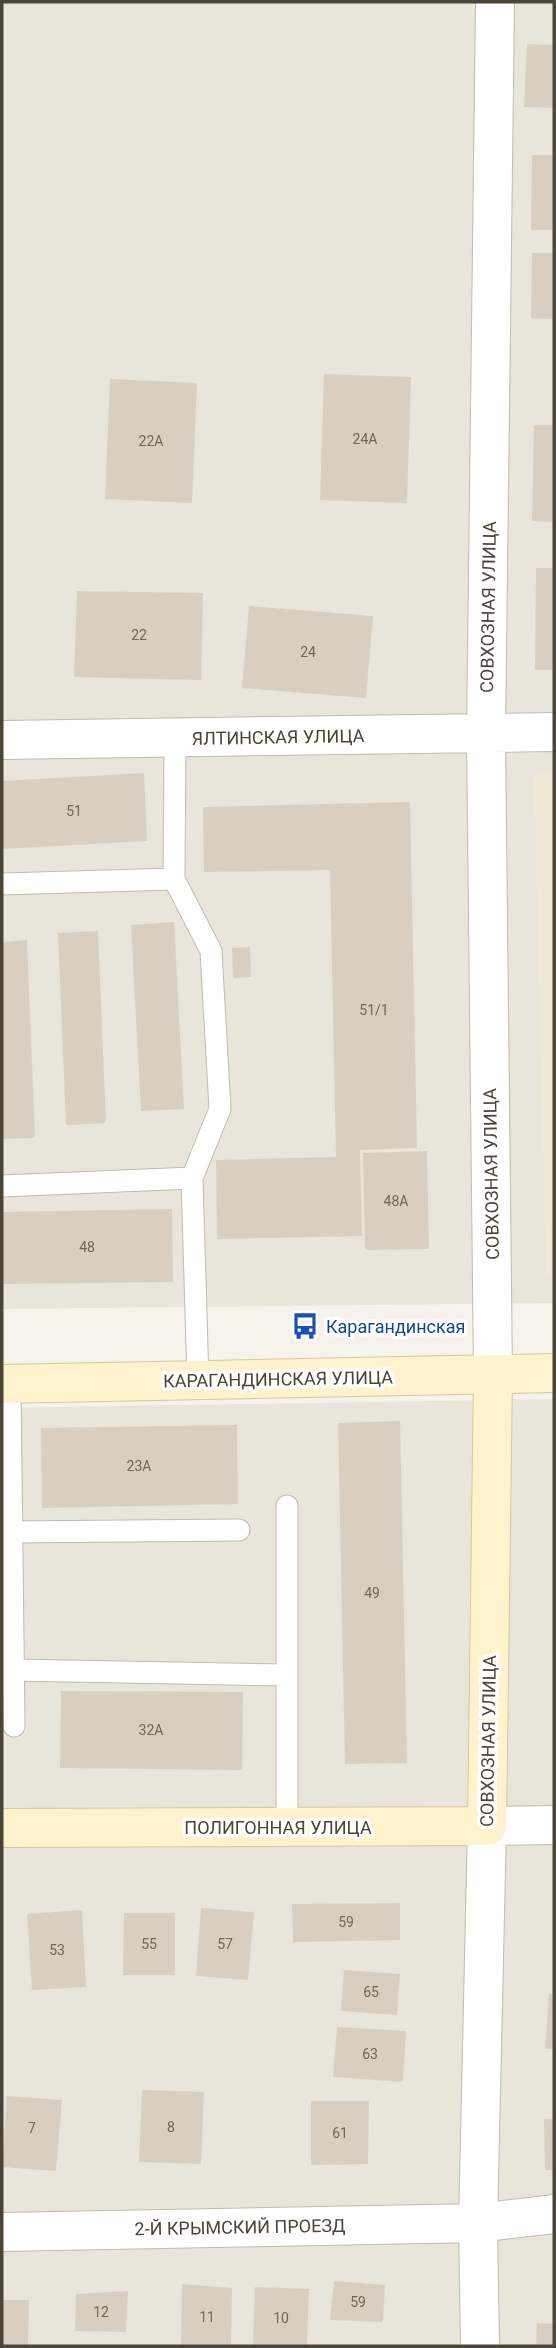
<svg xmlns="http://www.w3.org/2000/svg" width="556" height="2348" font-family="Roboto,sans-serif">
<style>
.residential{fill:#eae5da}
.education{fill:#efe8d6}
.building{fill:#d8cfc1}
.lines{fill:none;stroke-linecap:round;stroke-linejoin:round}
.lane-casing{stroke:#c2bbae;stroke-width:23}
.street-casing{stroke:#c2bbae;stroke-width:40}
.secondary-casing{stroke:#d6c79b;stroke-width:40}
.lane{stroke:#fff;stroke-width:21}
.street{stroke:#fff;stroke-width:38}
.secondary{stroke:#fff3cd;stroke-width:38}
.labels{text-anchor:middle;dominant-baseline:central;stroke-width:7;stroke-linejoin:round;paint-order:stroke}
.number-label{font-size:14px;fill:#6e675b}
.street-label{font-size:18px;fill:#4b4439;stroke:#fff}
.transit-label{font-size:18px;fill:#164399;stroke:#fff;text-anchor:start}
</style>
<rect width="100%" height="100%" fill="#f6f3ec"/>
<!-- residential -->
<path class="residential" d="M 2,2 L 554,2 L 554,1303 L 2,1309 Z
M 554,1399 L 554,2346 L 2,2346 L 2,1408 Z"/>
<!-- education -->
<path class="education" d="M 554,772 L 554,1274 L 546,1274 L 534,773 Z"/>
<!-- building -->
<path class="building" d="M 527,44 L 554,45 L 554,108 L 524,107 Z
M 532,155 L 554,155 L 554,230 L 531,230 Z
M 532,253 L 554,253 L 554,319 L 531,318 Z
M 324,374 L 411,377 L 407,503 L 320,500 Z
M 110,379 L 197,383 L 192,503 L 105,499 Z
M 534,425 L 554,425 L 554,522 L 532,521 Z
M 536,568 L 554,568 L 554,670 L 535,670 Z
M 77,591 L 203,593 L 201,680 L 74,677 Z
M 249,606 L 373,616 L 366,698 L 242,688 Z
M 144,773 L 147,841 L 2,849 L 2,781 Z
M 410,802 L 417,1148 L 360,1150 L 362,1236 L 217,1239 L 216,1160 L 336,1157 L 330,870 L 204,872 L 203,807 Z
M 174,922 L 184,1109 L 141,1111 L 131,925 Z
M 98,931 L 106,1123 L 66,1125 L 58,933 Z
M 27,940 L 35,1138 L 2,1139 L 2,942 Z
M 250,947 L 251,977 L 233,978 L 232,948 Z
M 427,1151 L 429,1249 L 365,1250 L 363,1153 Z
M 172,1209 L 173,1282 L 2,1284 L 2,1212 Z
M 400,1421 L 407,1763 L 345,1764 L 338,1423 Z
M 237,1425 L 238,1504 L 42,1508 L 41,1428 Z
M 61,1691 L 243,1692 L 242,1770 L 60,1768 Z
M 400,1903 L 400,1940 L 293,1942 L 292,1904 Z
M 201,1908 L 254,1912 L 248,1980 L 196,1976 Z
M 82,1910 L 86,1987 L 32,1990 L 27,1914 Z
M 124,1913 L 175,1913 L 175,1975 L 123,1975 Z
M 344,1970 L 400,1974 L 397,2015 L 341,2011 Z
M 549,1994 L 554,1994 L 554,2049 L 545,2049 Z
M 337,2027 L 406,2031 L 403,2082 L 333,2077 Z
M 142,2090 L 204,2092 L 201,2164 L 139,2162 Z
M 7,2096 L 62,2100 L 56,2171 L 2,2167 Z
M 311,2101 L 369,2101 L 368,2164 L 311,2165 Z
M 544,2119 L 554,2119 L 554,2170 L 545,2170 Z
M 334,2281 L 385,2285 L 383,2322 L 330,2320 Z
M 182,2284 L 232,2288 L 231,2346 L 181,2346 Z
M 255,2287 L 309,2289 L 307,2346 L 253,2346 Z
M 128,2291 L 126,2332 L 75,2331 L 76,2294 Z
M 2,2300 L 29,2300 L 28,2346 L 2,2346 Z
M 537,2323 L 554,2324 L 554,2346 L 536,2346 Z"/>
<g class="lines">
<defs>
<path id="lane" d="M 175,738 L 174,879 L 211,951 L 220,1109 L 192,1178
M 2,884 L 174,879
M 2,1186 L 192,1178 L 198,1381
M 10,1384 L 14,1726
M 287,1506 L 287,1828
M 11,1532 L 239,1530
M 13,1670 L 287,1675"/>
<path id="street" d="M 2,740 L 554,732
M 493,1375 L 486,735 L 495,2
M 2,2232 L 478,2223 L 554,2214
M 480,2346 L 478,2223 L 487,1826 L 554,1825"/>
<path id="secondary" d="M 2,1384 L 554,1373
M 2,1828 L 487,1826 L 493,1375"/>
</defs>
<!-- lane casing -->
<use href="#lane" class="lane-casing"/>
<!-- street casing -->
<use href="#street" class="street-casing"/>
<!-- secondary casing -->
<use href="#secondary" class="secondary-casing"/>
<!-- lane -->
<use href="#lane" class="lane"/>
<!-- street -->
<use href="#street" class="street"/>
<!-- secondary -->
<use href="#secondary" class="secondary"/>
</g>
<!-- icons -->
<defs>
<symbol id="bus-bare" viewBox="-9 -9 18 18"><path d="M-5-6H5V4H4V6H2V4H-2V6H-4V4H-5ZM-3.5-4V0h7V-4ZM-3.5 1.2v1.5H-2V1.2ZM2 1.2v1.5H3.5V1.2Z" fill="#1a4fb4" stroke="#fff" stroke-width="2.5" paint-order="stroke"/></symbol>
</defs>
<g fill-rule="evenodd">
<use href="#bus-bare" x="286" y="1307" width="38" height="38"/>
</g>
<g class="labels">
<!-- number labels -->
<g class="number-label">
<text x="365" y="439">24А</text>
<text x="151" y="441">22А</text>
<text x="139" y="635">22</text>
<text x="308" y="652">24</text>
<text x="74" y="811">51</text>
<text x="374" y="1010">51/1</text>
<text x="396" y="1201">48А</text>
<text x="87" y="1247">48</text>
<text x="139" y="1466">23А</text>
<text x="372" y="1593">49</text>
<text x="151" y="1730">32А</text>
<text x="346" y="1922">59</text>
<text x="149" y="1944">55</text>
<text x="225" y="1944">57</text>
<text x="57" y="1950">53</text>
<text x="371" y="1992">65</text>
<text x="370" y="2054">63</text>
<text x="171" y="2127">8</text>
<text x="32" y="2128">7</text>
<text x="340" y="2133">61</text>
<text x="358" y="2302">59</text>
<text x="101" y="2312">12</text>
<text x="207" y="2317">11</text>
<text x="281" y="2318">10</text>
</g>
<!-- street labels -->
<g class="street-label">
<text transform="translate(488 607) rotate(-89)">СОВХОЗНАЯ УЛИЦА</text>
<text transform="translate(278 737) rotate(-1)">ЯЛТИНСКАЯ УЛИЦА</text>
<text transform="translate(491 1174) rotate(-91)">СОВХОЗНАЯ УЛИЦА</text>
<text transform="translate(278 1379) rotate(-1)">КАРАГАНДИНСКАЯ УЛИЦА</text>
<text transform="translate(488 1741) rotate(-89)">СОВХОЗНАЯ УЛИЦА</text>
<text x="278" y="1827">ПОЛИГОННАЯ УЛИЦА</text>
<text transform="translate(240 2227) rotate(-1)">2-Й КРЫМСКИЙ ПРОЕЗД</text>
</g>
<!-- transit labels -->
<g class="transit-label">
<text x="326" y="1326">Карагандинская</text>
</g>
</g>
<!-- border -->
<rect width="556" height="2348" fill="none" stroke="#4b4439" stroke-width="7"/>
</svg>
